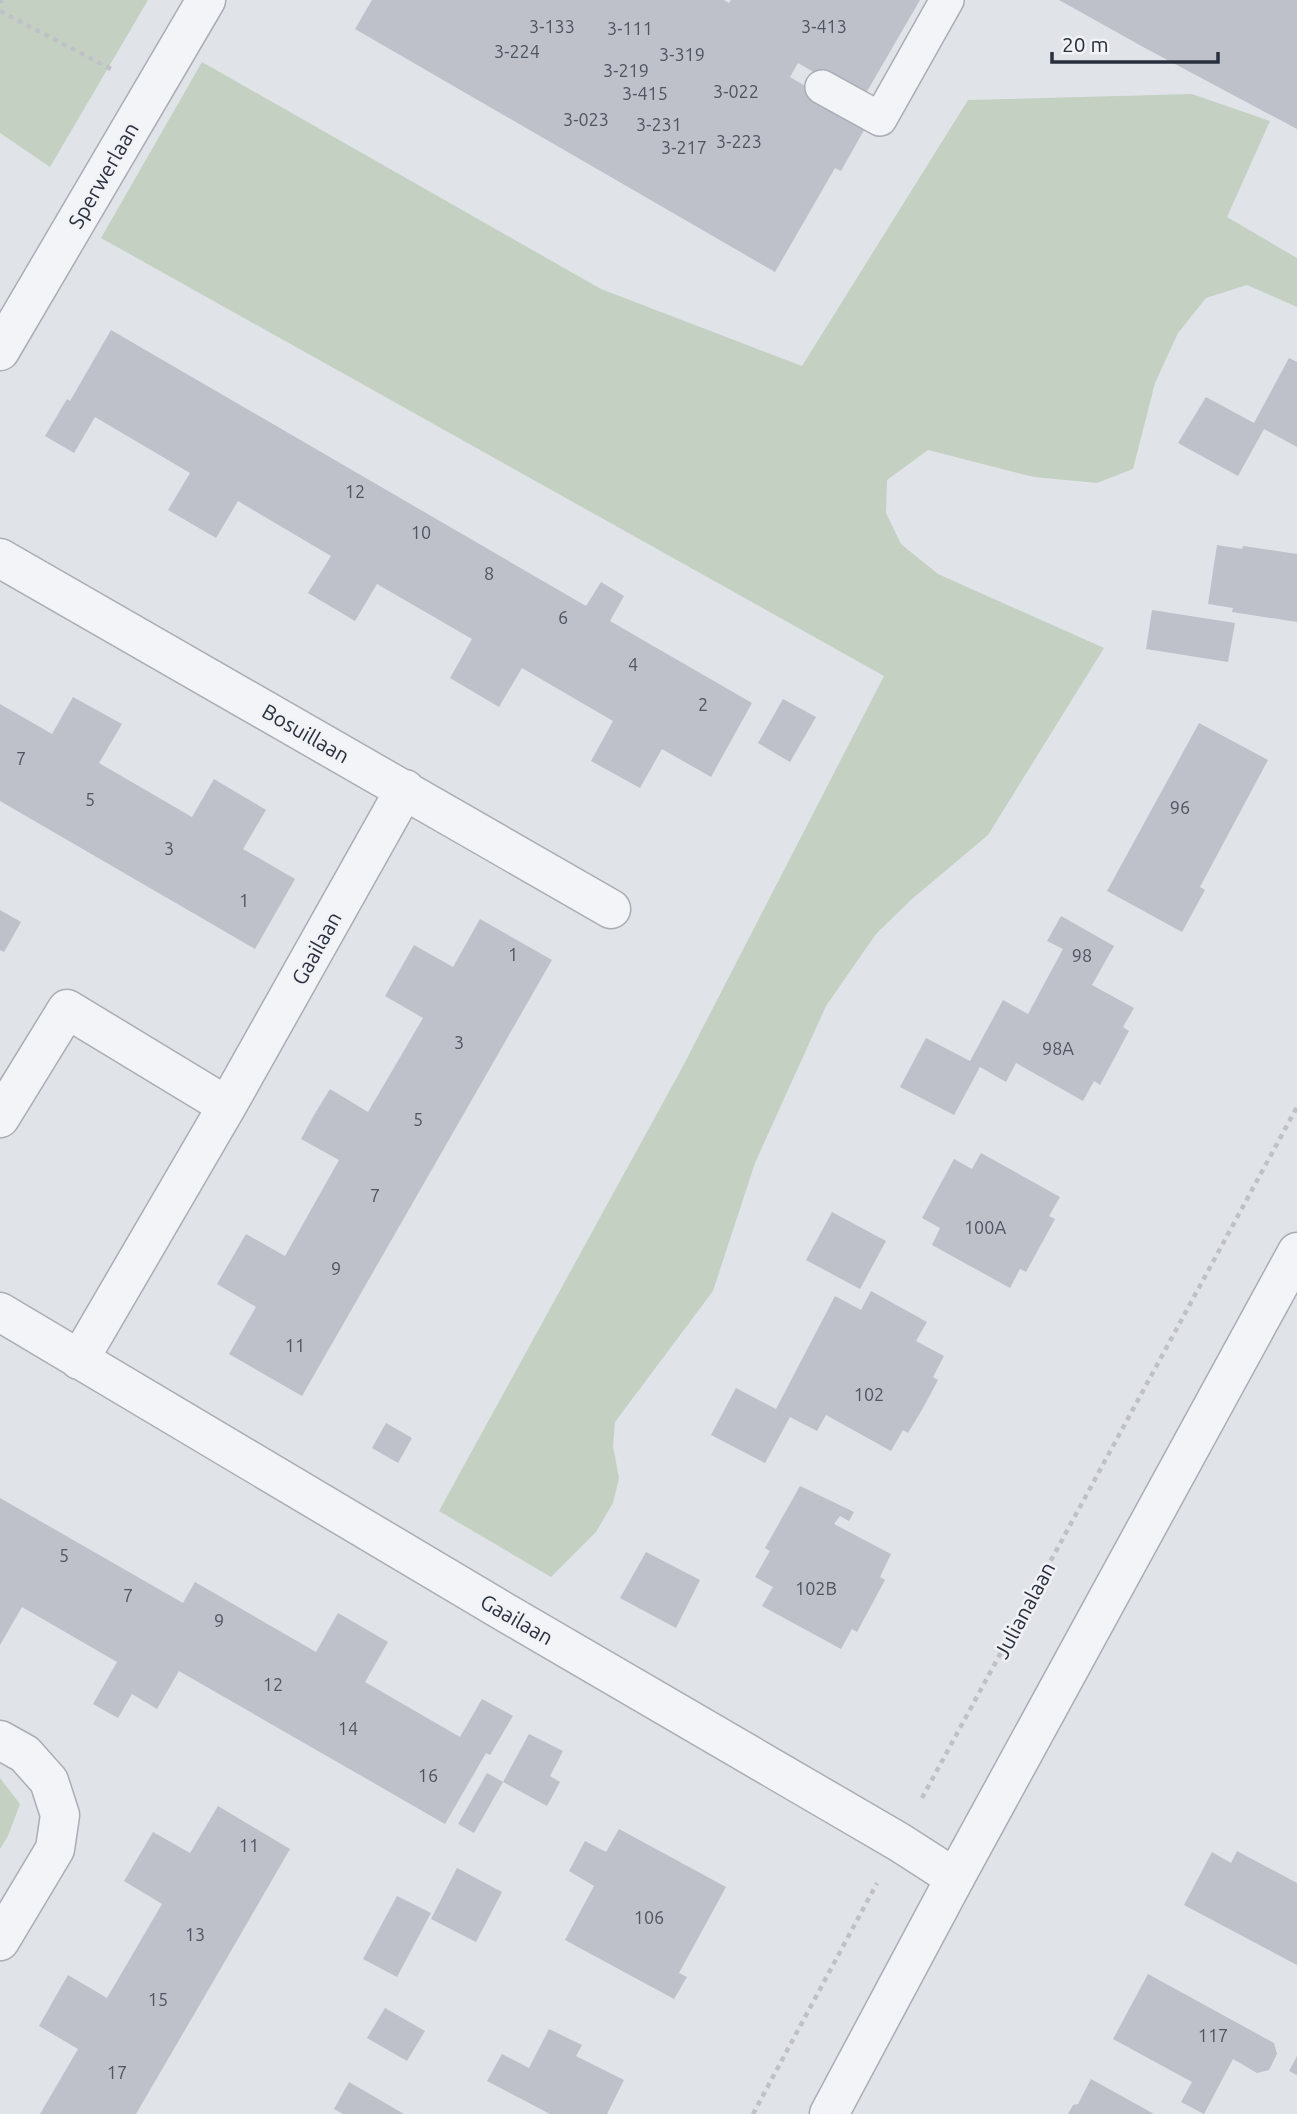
<svg xmlns="http://www.w3.org/2000/svg" width="1297" height="2114" font-family="Ubuntu,sans-serif">
<style>
.green{fill:#c4d1c2}
.building{fill:#bec1ca}
.lines{fill:none;stroke-linecap:round;stroke-linejoin:round}
.service-casing{stroke:#a9adb5;stroke-width:36}
.minor-casing{stroke:#a9adb5;stroke-width:41}
.tertiary-casing{stroke:#a9adb5;stroke-width:41}
.path{stroke:#bfc1c7;stroke-width:4.5;stroke-dasharray:5 5;stroke-linecap:butt}
.service{stroke:#f3f4f7;stroke-width:33}
.minor{stroke:#f3f4f7;stroke-width:38}
.tertiary{stroke:#f3f4f7;stroke-width:38}
.labels{text-anchor:middle;dominant-baseline:central;stroke-width:5;stroke-linejoin:round;paint-order:stroke}
.number-label{font-size:18px;fill:#4f5461}
.street-label{font-size:21px;fill:#2a2f3e;stroke:#f0f2f6}
</style>
<rect width="100%" height="100%" fill="#e0e3e8"/>
<!-- green -->
<path class="green" d="M 0,0 L 148,0 L 50,167 L 0,133 Z
M 202,62 L 601,289 L 802,366 L 968,100 L 1192,94 L 1270,121 L 1227,217 L 1297,258 L 1297,307 L 1247,285 L 1206,298 L 1178,333 L 1155,383 L 1133,469 L 1097,483 L 1034,477 L 928,450 L 887,480 L 886,513 L 901,544 L 938,574 L 1104,648 L 988,835 L 912,899 L 876,934 L 826,1006 L 755,1163 L 713,1291 L 615,1422 L 613,1446 L 619,1478 L 613,1503 L 596,1532 L 551,1577 L 439,1511 L 682,1068 L 884,676 L 101,238 Z
M 0,1778 L 20,1804 L 8,1836 L 0,1849 Z"/>
<!-- building -->
<path class="building" d="M 372,0 L 724,0 L 729,3 L 731,0 L 920,0 L 862,100 L 798,63 L 790,77 L 868,123 L 841,171 L 835,168 L 775,272 L 355,29 Z
M 1059,0 L 1297,0 L 1297,129 L 1145,48 Z
M 111,330 L 586,606 L 601,582 L 624,596 L 610,621 L 752,703 L 711,777 L 662,749 L 640,788 L 591,761 L 613,721 L 522,668 L 499,707 L 450,678 L 472,639 L 377,584 L 355,621 L 308,593 L 331,556 L 238,501 L 216,538 L 168,510 L 190,473 L 95,417 L 74,453 L 45,436 L 67,399 L 70,401 Z
M 1289,358 L 1297,362 L 1297,447 L 1264,429 L 1238,476 L 1178,443 L 1206,397 L 1254,423 Z
M 1217,545 L 1242,549 L 1243,546 L 1297,554 L 1297,622 L 1232,612 L 1233,608 L 1208,604 Z
M 1152,610 L 1235,623 L 1228,662 L 1146,649 Z
M 73,697 L 122,724 L 99,763 L 192,817 L 214,779 L 266,810 L 243,849 L 295,879 L 255,949 L 0,801 L 0,704 L 52,734 Z
M 783,699 L 816,717 L 790,762 L 758,743 Z
M 1199,723 L 1268,760 L 1200,887 L 1205,890 L 1182,932 L 1107,891 Z
M 0,910 L 21,922 L 4,952 L 0,950 Z
M 1061,916 L 1114,946 L 1092,985 L 1134,1008 L 1123,1027 L 1129,1031 L 1100,1085 L 1094,1081 L 1083,1101 L 1016,1063 L 1006,1082 L 980,1067 L 954,1115 L 900,1087 L 926,1038 L 970,1061 L 1003,1000 L 1028,1014 L 1063,949 L 1047,941 Z
M 480,919 L 552,960 L 302,1396 L 229,1354 L 256,1307 L 217,1284 L 246,1234 L 285,1256 L 339,1160 L 301,1139 L 314,1115 L 330,1089 L 368,1112 L 423,1018 L 385,996 L 414,945 L 453,967 Z
M 981,1153 L 1060,1197 L 1049,1216 L 1055,1219 L 1026,1272 L 1020,1269 L 1010,1288 L 932,1245 L 940,1228 L 922,1218 L 954,1159 L 972,1169 Z
M 832,1212 L 886,1241 L 860,1289 L 806,1260 Z
M 871,1291 L 927,1322 L 916,1341 L 944,1356 L 933,1377 L 938,1380 L 923,1408 L 908,1433 L 903,1430 L 891,1451 L 826,1415 L 817,1431 L 790,1417 L 765,1463 L 711,1435 L 736,1388 L 776,1409 L 835,1296 L 861,1310 Z
M 386,1423 L 412,1438 L 398,1463 L 372,1448 Z
M 800,1486 L 854,1512 L 849,1521 L 840,1516 L 834,1524 L 891,1554 L 880,1577 L 885,1580 L 857,1632 L 852,1629 L 841,1649 L 762,1606 L 773,1587 L 755,1577 L 770,1551 L 765,1548 Z
M 0,1498 L 183,1603 L 195,1582 L 316,1652 L 338,1613 L 388,1642 L 365,1682 L 460,1737 L 482,1699 L 513,1716 L 490,1755 L 486,1753 L 445,1824 L 179,1671 L 157,1709 L 132,1694 L 118,1718 L 93,1704 L 117,1662 L 22,1607 L 0,1645 Z
M 646,1552 L 700,1580 L 676,1628 L 620,1598 Z
M 529,1734 L 563,1751 L 550,1776 L 560,1782 L 547,1806 L 503,1782 Z
M 487,1773 L 503,1782 L 474,1833 L 458,1824 Z
M 218,1806 L 290,1849 L 224,1963 L 136,2114 L 40,2114 L 78,2049 L 39,2026 L 53,2001 L 68,1975 L 107,1998 L 162,1904 L 124,1881 L 153,1832 L 190,1853 Z
M 619,1829 L 726,1887 L 679,1973 L 687,1977 L 674,1999 L 565,1940 L 594,1886 L 569,1871 L 585,1841 L 606,1852 Z
M 1237,1851 L 1297,1883 L 1297,1965 L 1184,1905 L 1212,1852 L 1231,1863 Z
M 457,1868 L 502,1892 L 476,1942 L 431,1919 Z
M 397,1896 L 431,1913 L 397,1977 L 363,1959 Z
M 1148,1974 L 1274,2043 L 1277,2054 L 1269,2070 L 1257,2073 L 1233,2059 L 1204,2114 L 1181,2102 L 1192,2082 L 1113,2039 Z
M 385,2008 L 425,2031 L 407,2061 L 367,2038 Z
M 549,2029 L 582,2045 L 576,2056 L 624,2080 L 607,2114 L 550,2114 L 487,2081 L 502,2054 L 529,2068 Z
M 1297,2056 L 1297,2075 L 1289,2071 Z
M 1091,2079 L 1154,2114 L 1068,2114 L 1073,2105 L 1078,2104 Z
M 349,2082 L 404,2114 L 343,2114 L 334,2109 Z"/>
<g class="lines">
<defs>
<path id="service" d="M 822,87 L 880,119 L 947,0"/>
<path id="minor" d="M 0,558 L 611,909
M 0,1118 L 67,1009 L 227,1106
M 0,1312 L 501,1610 L 899,1842 L 955,1878
M 79,1360 L 227,1106 L 405,789
M 0,1740 L 25,1754 L 49,1781 L 60,1815 L 55,1849 L 0,1941"/>
<path id="tertiary" d="M 0,351 L 206,0
M 829,2114 L 955,1878 L 1297,1252"/>
</defs>
<!-- service casing -->
<use href="#service" class="service-casing"/>
<!-- minor casing -->
<use href="#minor" class="minor-casing"/>
<!-- tertiary casing -->
<use href="#tertiary" class="tertiary-casing"/>
<!-- path -->
<path class="path" d="M 0,3 L 2,0
M 0,11 L 111,69
M 922,1798 L 1297,1107
M 753,2114 L 877,1883"/>
<!-- service -->
<use href="#service" class="service"/>
<!-- minor -->
<use href="#minor" class="minor"/>
<!-- tertiary -->
<use href="#tertiary" class="tertiary"/>
</g>
<g class="labels">
<!-- number labels -->
<g class="number-label">
<text x="552" y="26">3-133</text>
<text x="824" y="26">3-413</text>
<text x="630" y="28">3-111</text>
<text x="517" y="51">3-224</text>
<text x="682" y="54">3-319</text>
<text x="626" y="70">3-219</text>
<text x="736" y="91">3-022</text>
<text x="645" y="93">3-415</text>
<text x="586" y="119">3-023</text>
<text x="659" y="124">3-231</text>
<text x="739" y="141">3-223</text>
<text x="684" y="147">3-217</text>
<text x="355" y="491">12</text>
<text x="421" y="532">10</text>
<text x="489" y="573">8</text>
<text x="563" y="617">6</text>
<text x="633" y="664">4</text>
<text x="703" y="704">2</text>
<text x="21" y="758">7</text>
<text x="90" y="799">5</text>
<text x="1180" y="807">96</text>
<text x="169" y="848">3</text>
<text x="244" y="900">1</text>
<text x="513" y="954">1</text>
<text x="1082" y="955">98</text>
<text x="459" y="1042">3</text>
<text x="1058" y="1048">98A</text>
<text x="418" y="1119">5</text>
<text x="375" y="1195">7</text>
<text x="985" y="1227">100A</text>
<text x="336" y="1268">9</text>
<text x="295" y="1345">11</text>
<text x="869" y="1394">102</text>
<text x="64" y="1555">5</text>
<text x="816" y="1588">102B</text>
<text x="128" y="1595">7</text>
<text x="219" y="1620">9</text>
<text x="273" y="1684">12</text>
<text x="348" y="1728">14</text>
<text x="428" y="1775">16</text>
<text x="249" y="1845">11</text>
<text x="649" y="1917">106</text>
<text x="195" y="1934">13</text>
<text x="158" y="1999">15</text>
<text x="1213" y="2035">117</text>
<text x="117" y="2072">17</text>
</g>
<!-- street labels -->
<g class="street-label">
<text transform="translate(103 175) rotate(-60)">Sperwerlaan</text>
<text transform="translate(306 733) rotate(30)">Bosuillaan</text>
<text transform="translate(316 948) rotate(-61)">Gaailaan</text>
<text transform="translate(1024 1610) rotate(-62)">Julianalaan</text>
<text transform="translate(517 1619) rotate(30)">Gaailaan</text>
</g>
</g>
<!-- scale -->
<path d="M1052 52v10h166v-10" fill="none" stroke="#2a2f3e" stroke-width="3.5"/>
<text x="1062" y="52" font-size="21" fill="#2a2f3e" stroke="#f0f2f6" stroke-width="5" paint-order="stroke">20 m</text>
</svg>
